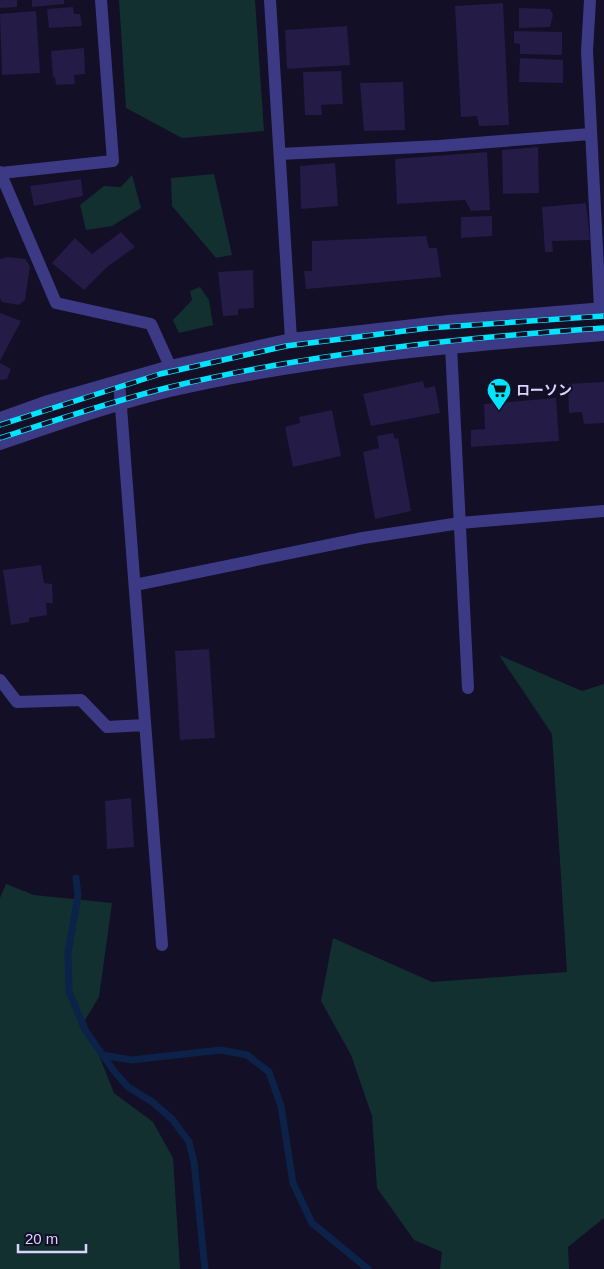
<svg xmlns="http://www.w3.org/2000/svg" width="604" height="1269" font-family="Helvetica,'Noto Sans JP',sans-serif">
<style>
.green{fill:#12302f}
.lines{fill:none;stroke-linecap:round;stroke-linejoin:round}
.stream{stroke:#0c2248;stroke-width:7}
.building{fill:#241b47}
.minor{stroke:#3d3a85;stroke-width:12}
.rail-casing{stroke:#00e5ff;stroke-width:5.5}
.rail{stroke:#130f26;stroke-width:4;stroke-dasharray:11;stroke-linecap:butt}
.labels{text-anchor:middle;dominant-baseline:central;stroke-width:4;stroke-linejoin:round;paint-order:stroke}
.poi-label{font-size:14px;font-weight:bold;fill:#d9d4ff;stroke:#130f26;text-anchor:start}
</style>
<rect width="100%" height="100%" fill="#130f26"/>
<!-- green -->
<path class="green" d="M 119,0 L 255,0 L 264,131 L 182,138 L 126,108 Z
M 214,174 L 232,255 L 216,258 L 172,206 L 171,178 Z
M 132,175 L 141,208 L 112,226 L 86,230 L 80,205 L 104,186 L 121,187 Z
M 200,287 L 209,300 L 213,325 L 179,333 L 173,320 L 192,300 L 190,291 Z
M 499,655 L 582,691 L 604,684 L 604,1218 L 568,1247 L 569,1269 L 440,1269 L 442,1252 L 414,1240 L 377,1188 L 372,1116 L 351,1055 L 321,1001 L 333,938 L 432,982 L 567,972 L 552,734 Z
M 6,884 L 34,895 L 112,903 L 99,997 L 85,1020 L 114,1093 L 153,1122 L 173,1158 L 180,1269 L 0,1269 L 0,898 Z"/>
<g class="lines">
<!-- stream -->
<path class="stream" d="M 76,878 L 78,895 L 68,953 L 69,991 L 85,1030 L 114,1071 L 128,1087 L 151,1101 L 172,1119 L 189,1142 L 194,1162 L 205,1269
M 103,1055 L 131,1060 L 221,1050 L 247,1055 L 269,1072 L 281,1106 L 293,1183 L 312,1223 L 368,1269"/>
</g>
<!-- building -->
<path class="building" d="M 0,0 L 17,0 L 17,7 L 0,8 Z
M 32,0 L 64,0 L 64,4 L 32,7 Z
M 503,3 L 509,125 L 479,126 L 477,116 L 461,117 L 455,6 Z
M 73,7 L 74,14 L 80,14 L 82,26 L 49,28 L 47,9 Z
M 519,8 L 550,9 L 553,15 L 550,27 L 519,28 Z
M 36,11 L 40,73 L 2,75 L 0,14 Z
M 347,26 L 350,65 L 287,69 L 285,30 Z
M 514,31 L 562,32 L 562,55 L 520,54 L 520,44 L 514,43 Z
M 84,48 L 85,74 L 74,75 L 75,84 L 56,85 L 55,77 L 53,78 L 51,51 Z
M 520,58 L 563,60 L 563,83 L 519,82 Z
M 341,71 L 343,104 L 321,105 L 322,115 L 305,115 L 303,72 Z
M 403,82 L 405,130 L 364,131 L 360,83 Z
M 538,147 L 539,193 L 503,194 L 502,150 Z
M 487,152 L 490,210 L 471,211 L 465,200 L 397,204 L 395,159 Z
M 335,163 L 338,206 L 301,209 L 300,166 Z
M 81,179 L 83,196 L 34,206 L 30,186 Z
M 586,203 L 590,240 L 552,241 L 553,252 L 545,252 L 542,207 Z
M 492,216 L 492,236 L 461,238 L 461,217 Z
M 121,232 L 135,247 L 107,267 L 84,290 L 52,263 L 75,238 L 92,254 Z
M 426,236 L 429,248 L 437,248 L 441,277 L 306,289 L 304,271 L 312,271 L 312,241 Z
M 8,257 L 25,259 L 30,266 L 25,300 L 19,305 L 2,302 L 0,298 L 0,259 Z
M 253,270 L 254,308 L 238,309 L 238,315 L 223,316 L 218,272 Z
M 0,313 L 21,321 L 0,361 Z
M 0,363 L 11,369 L 7,379 L 0,380 Z
M 423,381 L 425,388 L 435,386 L 440,413 L 371,426 L 363,394 Z
M 604,382 L 604,423 L 584,424 L 582,412 L 569,413 L 568,384 Z
M 556,398 L 559,441 L 471,447 L 471,430 L 485,429 L 484,404 Z
M 332,410 L 341,456 L 293,467 L 285,427 L 300,423 L 299,417 Z
M 393,433 L 395,439 L 398,438 L 411,511 L 375,519 L 363,452 L 379,448 L 377,436 Z
M 41,565 L 44,583 L 52,584 L 53,603 L 46,603 L 47,615 L 29,618 L 29,622 L 11,625 L 3,570 Z
M 209,649 L 215,738 L 180,740 L 175,651 Z
M 131,798 L 134,847 L 107,849 L 105,801 Z"/>
<g class="lines">
<!-- minor -->
<path class="minor" d="M 270,0 L 291,339
M 590,0 L 587,51 L 600,308
M 280,154 L 439,146 L 590,134
M 0,172 L 56,303 L 151,324 L 170,366
M 1,173 L 113,161 L 101,0
M 451,346 L 468,688
M 119,381 L 162,945
M 0,418 L 48,401 L 170,366 L 291,339 L 449,321 L 604,308
M 0,444 C 56,425 112,405 170,391 C 313,358 458,346 604,335
M 135,585 L 363,538 L 460,523 L 604,511
M 0,680 L 17,702 L 81,700 L 107,727 L 145,725"/>
<defs>
<path id="rail" d="M 0,425 L 160,374 L 286,346 L 428,328 L 604,316
M 0,438 C 56,420 113,401 170,387 C 312,353 459,338 604,328"/>
</defs>
<!-- rail casing -->
<use href="#rail" class="rail-casing"/>
<!-- rail -->
<use href="#rail" class="rail"/>
</g>
<!-- icons -->
<defs>
<symbol id="supermarket-pin" viewBox="-11 -11 22 30"><path d="M0 17L-7.5 6A9.5 9.5 0 1 1 7.5 6Z" fill="#00e5ff" stroke="#130f26"/><path d="M-6-5.5h2.5l.6 2H6L4.5 2H-2.5L-4.4-4H-6ZM-1.5 3.2a1.3 1.3 0 1 0 .1 0ZM3 3.2a1.3 1.3 0 1 0 .1 0Z" fill="#111"/></symbol>
</defs>
<g fill-rule="evenodd">
<use href="#supermarket-pin" x="485" y="376" width="28" height="38"/>
</g>
<g class="labels">
<!-- poi labels -->
<g class="poi-label">
<text x="516" y="390">ローソン</text>
</g>
</g>
<!-- scale -->
<path d="M18 1244v8h68v-8" fill="none" stroke="#d9d4ff" stroke-width="2.5"/>
<text x="25" y="1244" font-size="15" fill="#d9d4ff" stroke="#130f26" stroke-width="4" paint-order="stroke">20 m</text>
</svg>
